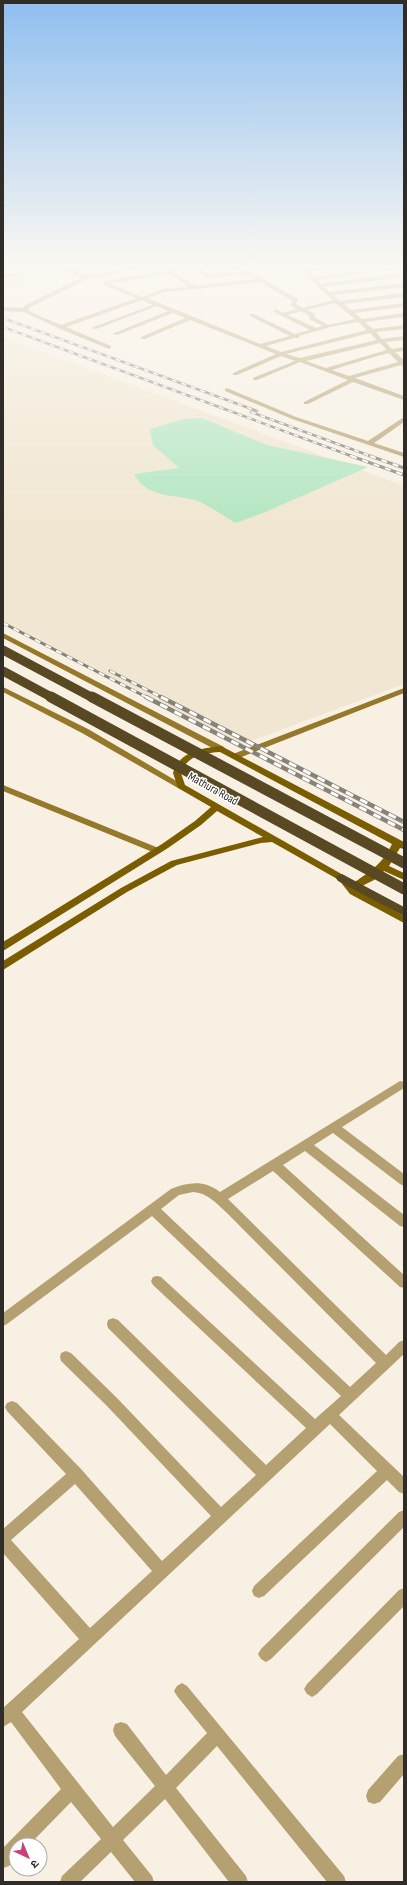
<svg xmlns="http://www.w3.org/2000/svg" width="407" height="1885" font-family="'Sofia Sans Condensed','Noto Sans Devanagari',sans-serif">
<style>
.industrial{fill:#f0e6d1}
.education{fill:#fbe0db}
.green{fill:#b2e6c2}
.lines{fill:none;stroke-linecap:round;stroke-linejoin:round}
.street{fill:#b4a071;fill-rule:evenodd}
.secondary{fill:#957829;fill-rule:evenodd}
.primary{fill:#795d00;fill-rule:evenodd}
.highway{fill:#584922;fill-rule:evenodd}
.rail-far2-casing{stroke:#87837a;stroke-width:2.5}
.rail-far1-casing{stroke:#87837a;stroke-width:3}
.rail-casing{stroke:#87837a;stroke-width:4.5}
.rail-far2{stroke:#fff;stroke-width:1.5;stroke-dasharray:5;stroke-linecap:butt}
.rail-far1{stroke:#fff;stroke-width:2;stroke-dasharray:6;stroke-linecap:butt}
.rail{stroke:#fff;stroke-width:3;stroke-dasharray:8;stroke-linecap:butt}
.highway-bridge-far1{stroke:#584922;stroke-width:9}
.highway-bridge{stroke:#584922;stroke-width:11}
.wall{fill:#aea9b5}
.shaded-wall{fill:#8d8a94}
.labels{text-anchor:middle;dominant-baseline:central;stroke-width:3;stroke-linejoin:round;paint-order:stroke}
.street-label{font-size:12px;fill:#302d28;stroke:#fff}
</style>
<rect width="100%" height="100%" fill="#f7f0e3"/>
<!-- industrial -->
<path class="industrial" d="M 3,266 L 70,266 L 3,293 Z
M 3,337 L 404,486 L 404,684 L 240,745 L 3,622 Z"/>
<!-- education -->
<path class="education" d="M 192,266 L 260,266 L 262,268 L 215,276 L 205,274 Z"/>
<!-- green -->
<path class="green" d="M 202,418 L 267,445 L 368,467 L 263,513 L 236,523 C 224,517 208,504 195,500 C 172,494 147,498 134,474 L 179,468 L 153,445 L 150,429 L 184,419 Z"/>
<g class="lines">
<!-- street -->
<path class="street" d="M 34,266 L 41,266 L 3,280 L 3,276 Z
M 50,266 C 58,265 65,271 73,270 C 83,270 92,265 103,266 L 78,273 C 100,280 126,264 150,266 L 87,279 L 29,308 L 29,310 L 33,313 L 61,325 L 137,298 L 104,285 L 103,282 L 188,266 L 194,266 L 210,274 L 249,271 L 298,299 L 296,304 L 303,308 L 333,300 C 321,290 308,279 302,266 L 306,266 L 308,269 L 331,266 L 343,266 L 310,272 L 315,277 L 404,266 L 404,268 L 317,280 L 321,284 L 404,273 L 404,277 L 324,287 L 330,292 L 404,283 L 404,287 L 333,295 L 340,301 L 404,293 L 404,297 L 344,304 L 351,310 L 404,303 L 404,307 L 354,313 L 362,319 L 404,313 L 404,317 L 365,322 L 373,329 L 404,325 L 404,329 L 376,332 L 382,339 L 404,336 L 404,340 L 385,342 L 392,349 L 404,347 L 404,351 L 395,352 L 404,360 L 404,367 L 401,365 L 355,378 L 404,396 L 404,400 L 353,382 L 308,404 L 304,404 L 304,402 L 348,380 L 300,362 L 257,380 L 253,380 L 253,378 L 295,361 L 281,356 L 237,375 L 233,375 L 233,373 L 276,354 L 190,320 L 145,339 L 141,339 L 141,337 L 185,318 L 173,313 L 117,335 L 112,334 L 168,311 L 157,306 L 96,329 L 91,328 L 152,305 L 142,300 L 66,327 L 111,346 L 111,348 L 109,349 L 58,328 L 24,312 L 3,311 L 3,307 L 23,308 L 24,306 L 82,277 ZM 191,269 L 209,278 L 246,274 L 256,279 L 195,286 L 174,272 ZM 169,273 L 189,287 L 163,289 L 142,297 L 110,284 ZM 260,282 L 293,301 L 290,305 L 297,309 L 283,313 L 276,309 L 273,311 L 274,312 L 310,330 L 295,334 L 254,314 L 250,314 L 250,316 L 290,336 L 260,344 L 147,298 L 164,292 ZM 335,303 L 355,319 L 328,325 L 314,317 L 315,314 L 307,310 ZM 301,311 L 310,316 L 309,319 L 323,326 L 316,328 L 288,315 ZM 358,322 L 367,330 L 281,352 L 266,346 L 294,338 L 299,338 L 299,336 L 334,326 ZM 370,333 L 377,340 L 300,358 L 286,354 ZM 380,343 L 387,350 L 326,368 L 306,361 ZM 389,353 L 398,362 L 349,376 L 332,370 L 377,356 Z
M 227,388 L 296,417 L 368,441 L 404,417 L 404,422 L 374,443 L 404,453 L 404,457 L 292,419 L 225,391 L 225,389 Z
M 400,1081 L 404,1082 L 404,1088 L 342,1127 L 404,1174 L 404,1186 L 400,1184 L 333,1133 L 314,1145 L 404,1215 L 404,1227 L 400,1226 L 305,1151 L 283,1165 L 404,1275 L 404,1288 L 400,1287 L 273,1171 L 228,1199 L 386,1355 L 399,1342 L 404,1340 L 404,1354 L 339,1415 L 404,1477 L 404,1494 L 399,1492 L 387,1480 L 264,1596 L 259,1598 L 254,1596 L 252,1591 L 254,1586 L 377,1471 L 330,1424 L 22,1712 L 113,1827 L 155,1786 L 115,1736 L 113,1730 L 115,1724 L 121,1722 L 127,1724 L 166,1775 L 207,1733 L 177,1696 L 174,1691 L 177,1686 L 182,1683 L 187,1686 L 344,1876 L 346,1882 L 327,1882 L 217,1746 L 176,1788 L 246,1876 L 248,1882 L 229,1882 L 165,1799 L 123,1840 L 152,1876 L 154,1882 L 135,1882 L 111,1852 L 80,1882 L 60,1882 L 62,1876 L 101,1839 L 71,1802 L 29,1845 L 16,1845 L 16,1858 L 9,1866 L 3,1868 L 3,1848 L 61,1789 L 11,1722 L 3,1727 L 3,1708 L 79,1639 L 3,1553 L 3,1529 L 66,1474 L 7,1411 L 5,1407 L 7,1403 L 12,1401 L 17,1403 L 81,1469 L 162,1561 L 211,1516 L 107,1406 L 61,1361 L 60,1357 L 61,1353 L 66,1351 L 71,1353 L 117,1398 L 221,1507 L 256,1475 L 108,1328 L 107,1324 L 108,1320 L 113,1318 L 118,1320 L 266,1465 L 306,1428 L 153,1285 L 151,1281 L 153,1277 L 157,1276 L 161,1277 L 315,1419 L 341,1396 L 152,1216 L 7,1324 L 3,1326 L 3,1313 L 171,1189 C 189,1182 204,1180 220,1192 ZM 193,1192 C 208,1193 216,1203 227,1213 L 376,1363 L 350,1387 L 161,1209 L 179,1195 ZM 75,1484 L 152,1571 L 90,1628 L 11,1540 Z
M 404,1510 L 404,1527 L 271,1659 L 266,1662 L 261,1659 L 258,1654 L 261,1649 L 399,1512 Z
M 404,1588 L 404,1606 L 317,1694 L 312,1697 L 307,1694 L 304,1689 L 307,1684 L 399,1590 Z
M 404,1754 L 404,1774 L 380,1802 L 374,1804 L 368,1802 L 366,1796 L 368,1790 L 398,1756 Z"/>
<!-- secondary -->
<path class="secondary" d="M 3,633 L 224,747 L 225,749 L 221,752 L 218,751 L 3,638 Z
M 3,687 L 88,729 L 185,786 L 184,788 L 178,788 L 82,733 L 3,692 Z
M 404,688 L 404,693 L 239,758 L 236,759 L 232,756 L 233,754 Z
M 3,785 L 161,849 L 163,851 L 158,854 L 155,853 L 3,791 Z"/>
<!-- primary -->
<path class="primary" d="M 221,746 L 404,842 L 404,849 L 400,848 L 389,866 L 404,873 L 404,880 L 384,871 L 374,880 L 356,889 L 404,916 L 404,923 L 350,894 L 339,880 L 272,842 L 261,843 L 177,865 L 127,892 L 3,970 L 3,961 L 121,888 L 171,861 L 263,837 L 217,811 L 201,825 L 168,848 L 3,951 L 3,942 L 162,844 L 195,821 L 211,807 L 178,788 L 173,773 C 179,752 201,748 221,746 ZM 220,752 L 392,844 C 383,864 369,872 352,884 L 345,876 L 185,785 L 181,773 C 186,756 204,753 220,752 Z"/>
<!-- highway -->
<path class="highway" d="M 342,874 L 404,907 L 404,916 L 338,881 L 336,878 L 338,875 Z"/>
<defs>
<path id="rail-far2" d="M 3,318 L 257,411
M 3,327 L 354,457
M 251,412 L 373,457"/>
<path id="rail-far1" d="M 351,456 L 404,475
M 370,456 L 404,468
M 3,623 L 148,698
M 110,671 L 163,698"/>
<path id="rail" d="M 146,697 L 404,830
M 161,697 L 404,822"/>
</defs>
<!-- rail-far2 casing -->
<use href="#rail-far2" class="rail-far2-casing"/>
<!-- rail-far1 casing -->
<use href="#rail-far1" class="rail-far1-casing"/>
<!-- rail casing -->
<use href="#rail" class="rail-casing"/>
<!-- rail-far2 -->
<use href="#rail-far2" class="rail-far2"/>
<!-- rail-far1 -->
<use href="#rail-far1" class="rail-far1"/>
<!-- rail -->
<use href="#rail" class="rail"/>
<!-- highway-bridge-far1 -->
<path class="highway-bridge-far1" d="M 3,650 L 93,698
M 3,671 L 53,698"/>
<!-- highway-bridge -->
<path class="highway-bridge" d="M 51,697 L 404,889
M 92,697 L 404,863"/>
</g>
<!-- wall -->
<path class="wall" d="M 208,266 L 238,266 L 238,268 L 222,271 Z"/>
<!-- shaded-wall -->
<path class="shaded-wall" d="M 222,266 L 238,266 L 238,268 L 222,271 Z"/>
<!-- sky -->
<linearGradient id="sky" x2="0" y2="1"><stop stop-color="#8fbeef"/><stop offset="0.5" stop-color="#fbf8f2"/><stop offset="1" stop-color="#fbf8f2" stop-opacity="0"/></linearGradient>
<rect width="407" height="530" fill="url(#sky)"/>
<g class="labels">
<!-- street labels -->
<g class="street-label">
<text transform="translate(213 789) rotate(29)">Mathura Road</text>
</g>
</g>
<!-- border -->
<rect width="407" height="1885" fill="none" stroke="#302d28" stroke-width="8"/>
<!-- north arrow -->
<g transform="translate(28 1857) rotate(136)"><circle r="19" fill="#ffffff" stroke="#acaba9"/>
<path d="M0-3L7 15L0 10L-7 15Z" fill="#c9407a"/>
<text y="-6" font-size="11" font-weight="bold" text-anchor="middle" fill="#302d28">उ</text>
</g>
</svg>
